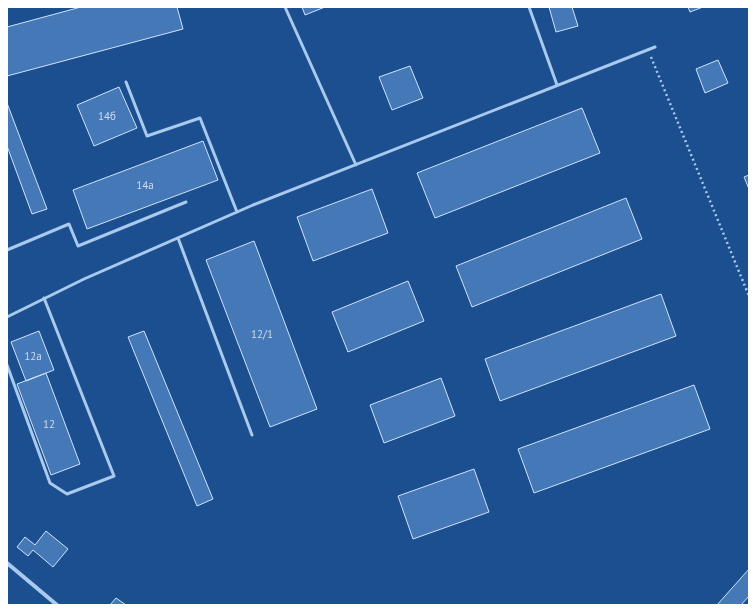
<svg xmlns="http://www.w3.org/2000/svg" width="756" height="612" font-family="'PT Sans',sans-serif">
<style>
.building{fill:#4478b7;stroke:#cfe3fa}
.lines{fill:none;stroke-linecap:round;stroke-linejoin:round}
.path{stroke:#a9c9ee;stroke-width:2.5;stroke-dasharray:2 3;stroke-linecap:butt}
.lane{stroke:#a9c9ee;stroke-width:3}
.street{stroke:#a9c9ee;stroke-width:4}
.labels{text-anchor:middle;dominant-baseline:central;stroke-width:4;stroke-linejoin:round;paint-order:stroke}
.number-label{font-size:11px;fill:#d0dded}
</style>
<rect width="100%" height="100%" fill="#1b4f8f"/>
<!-- building -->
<path class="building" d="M 81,7 L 177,7 L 183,29 L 7,76 L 7,27 Z
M 302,7 L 325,7 L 305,15 Z
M 549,7 L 572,7 L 578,26 L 556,32 Z
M 688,7 L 703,7 L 690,12 Z
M 718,60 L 728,83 L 705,93 L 696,69 Z
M 410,66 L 423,98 L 392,110 L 379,77 Z
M 119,87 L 137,128 L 94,146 L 77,105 Z
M 7,103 L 47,209 L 32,214 L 7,146 Z
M 582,108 L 600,153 L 435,218 L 417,173 Z
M 203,141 L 218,180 L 87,229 L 73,190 Z
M 749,175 L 749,189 L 744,177 Z
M 372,189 L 388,233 L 313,261 L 297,217 Z
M 626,198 L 642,239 L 472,307 L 456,266 Z
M 254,241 L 317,409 L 270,427 L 206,260 Z
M 408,281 L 424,321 L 348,352 L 332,312 Z
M 661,294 L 676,336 L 500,401 L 485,359 Z
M 39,331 L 54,370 L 26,381 L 11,342 Z
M 144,331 L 213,499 L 197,506 L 128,337 Z
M 46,373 L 80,464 L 51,475 L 17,384 Z
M 441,378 L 455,416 L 384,443 L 370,405 Z
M 694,385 L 710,429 L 534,493 L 518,449 Z
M 474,469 L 489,512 L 413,539 L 398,496 Z
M 46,531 L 68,549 L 53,567 L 33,550 L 28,556 L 17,547 L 25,537 L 35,545 Z
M 749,569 L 749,596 L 741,605 L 717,605 Z
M 116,598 L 126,605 L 110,605 Z"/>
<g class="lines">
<!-- path -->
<path class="path" d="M 651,57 L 749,296"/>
<!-- lane -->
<path class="lane" d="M 285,7 L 356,165
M 529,7 L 557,85
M 126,82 L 147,136 L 200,118 L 237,212
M 178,238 L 252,435
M 7,250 L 69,224 L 78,246 L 186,202
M 7,317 L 84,279 L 253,205 L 655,47
M 7,365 L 50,483 L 67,494 L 114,476 L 44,298"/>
<!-- street -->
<path class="street" d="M 7,563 L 57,605"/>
</g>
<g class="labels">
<!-- number labels -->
<g class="number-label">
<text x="107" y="116">14б</text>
<text x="145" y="185">14а</text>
<text x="262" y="334">12/1</text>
<text x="33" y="356">12а</text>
<text x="49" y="424">12</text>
</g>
</g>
<!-- border -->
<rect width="756" height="612" fill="none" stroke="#ffffff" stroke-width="16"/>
</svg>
